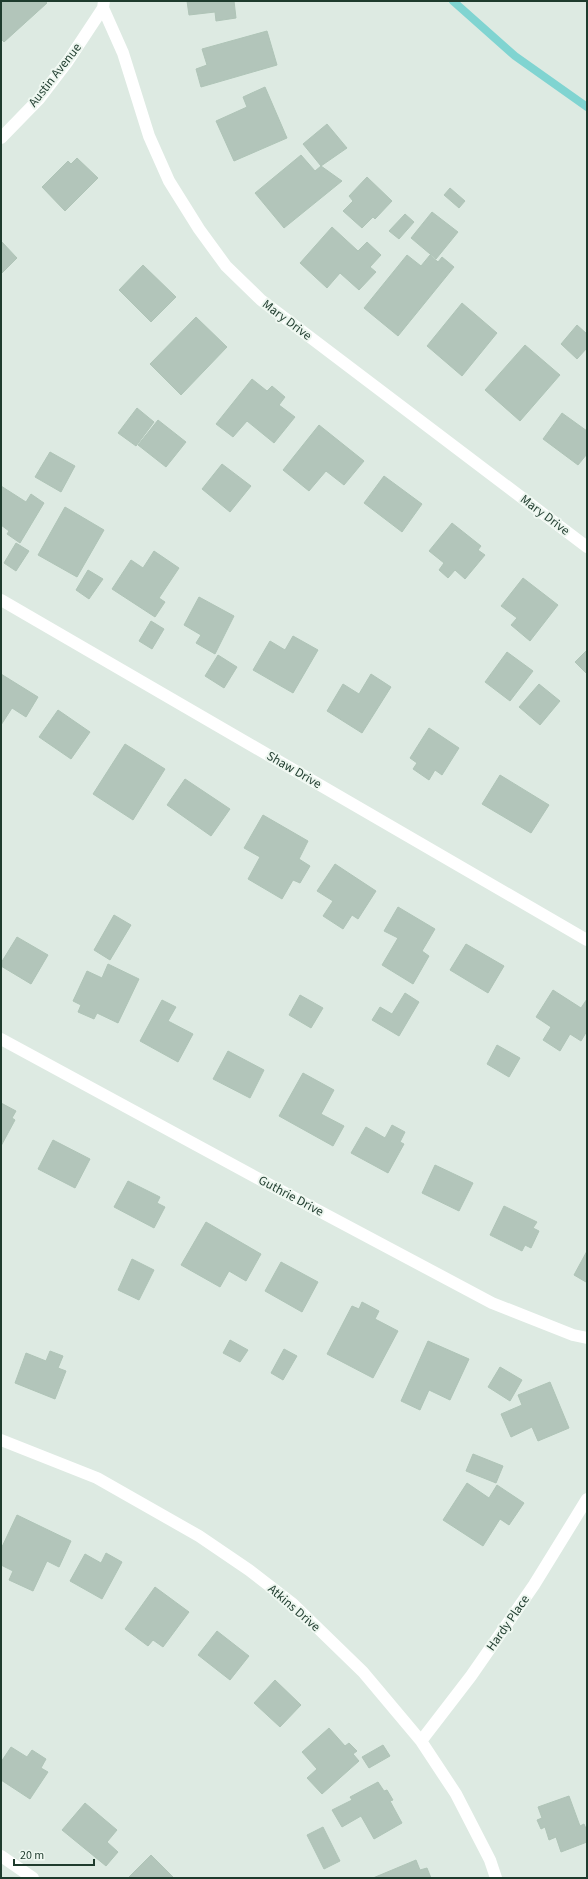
<svg xmlns="http://www.w3.org/2000/svg" width="588" height="1879" font-family="'Source Sans 3',sans-serif">
<style>
.lines{fill:none;stroke-linecap:round;stroke-linejoin:round}
.stream{stroke:#80d4d1;stroke-width:8}
.building{fill:#b2c5ba;stroke:#afc4b7}
.street{stroke:#fff;stroke-width:12}
.labels{text-anchor:middle;dominant-baseline:central;stroke-width:4;stroke-linejoin:round;paint-order:stroke}
.street-label{font-size:13px;fill:#1e3b2d;stroke:#eef7f0}
</style>
<rect width="100%" height="100%" fill="#ddeae2"/>
<g class="lines">
<!-- stream -->
<path class="stream" d="M 453,1 L 515,56 L 587,107"/>
</g>
<!-- building -->
<path class="building" d="M 1,1 L 45,1 L 47,3 L 4,42 L 1,39 Z
M 187,1 L 234,1 L 236,18 L 216,21 L 215,12 L 189,15 Z
M 267,31 L 277,65 L 201,87 L 196,69 L 207,65 L 202,49 Z
M 265,87 L 287,138 L 234,161 L 216,121 L 247,107 L 243,97 Z
M 327,124 L 347,148 L 321,166 L 303,144 Z
M 301,155 L 315,171 L 321,166 L 342,181 L 284,228 L 255,193 Z
M 77,158 L 98,178 L 65,211 L 42,187 L 68,161 L 71,164 Z
M 367,177 L 392,201 L 375,219 L 373,217 L 362,228 L 343,211 L 353,201 L 349,196 Z
M 450,188 L 465,201 L 459,208 L 444,195 Z
M 432,212 L 458,232 L 436,259 L 411,238 Z
M 405,214 L 414,222 L 399,239 L 389,231 Z
M 332,227 L 358,251 L 367,242 L 381,255 L 370,267 L 376,272 L 359,290 L 340,273 L 327,288 L 300,263 Z
M 1,241 L 17,258 L 1,274 Z
M 407,255 L 421,266 L 430,255 L 438,262 L 442,257 L 454,267 L 398,336 L 364,308 Z
M 143,265 L 176,297 L 151,322 L 119,290 Z
M 462,303 L 497,333 L 462,376 L 427,346 Z
M 196,317 L 227,347 L 181,395 L 150,364 Z
M 577,325 L 587,334 L 587,348 L 577,359 L 561,344 Z
M 525,345 L 560,375 L 520,421 L 485,390 Z
M 252,379 L 267,391 L 272,386 L 285,397 L 279,405 L 295,417 L 274,443 L 247,421 L 233,437 L 216,424 Z
M 137,408 L 154,422 L 136,446 L 118,433 Z
M 562,413 L 587,431 L 587,454 L 578,465 L 543,439 Z
M 158,420 L 186,442 L 166,467 L 138,445 Z
M 319,425 L 364,461 L 344,485 L 326,471 L 309,491 L 283,470 Z
M 50,452 L 75,466 L 61,492 L 35,477 Z
M 222,464 L 251,486 L 230,512 L 202,489 Z
M 384,476 L 422,504 L 402,532 L 364,503 Z
M 1,486 L 26,502 L 31,494 L 44,503 L 20,543 L 7,534 L 9,531 L 1,525 Z
M 65,507 L 104,530 L 77,577 L 38,555 Z
M 452,523 L 481,546 L 478,550 L 485,555 L 465,579 L 455,570 L 448,578 L 439,570 L 444,563 L 429,551 Z
M 16,543 L 29,551 L 16,571 L 4,563 Z
M 154,551 L 179,568 L 159,598 L 165,602 L 155,617 L 112,589 L 131,560 L 143,568 Z
M 88,570 L 103,579 L 89,599 L 76,590 Z
M 523,578 L 558,605 L 530,641 L 511,625 L 517,618 L 501,606 Z
M 199,597 L 234,616 L 215,654 L 196,643 L 201,635 L 184,625 Z
M 151,621 L 164,629 L 152,649 L 139,641 Z
M 293,636 L 318,650 L 293,693 L 253,670 L 270,641 L 285,650 Z
M 587,650 L 587,674 L 575,662 Z
M 507,652 L 533,671 L 510,701 L 485,682 Z
M 218,655 L 237,667 L 224,688 L 205,676 Z
M 1,674 L 38,697 L 26,717 L 12,708 L 1,725 Z
M 371,674 L 391,687 L 362,733 L 327,711 L 343,684 L 359,694 Z
M 539,684 L 560,701 L 540,725 L 519,707 Z
M 58,710 L 90,732 L 71,759 L 39,737 Z
M 429,728 L 459,748 L 442,775 L 435,770 L 429,780 L 413,769 L 417,763 L 410,758 Z
M 125,744 L 165,769 L 133,820 L 93,794 Z
M 500,775 L 549,805 L 531,833 L 482,804 Z
M 185,779 L 230,809 L 211,836 L 167,805 Z
M 263,815 L 308,841 L 299,859 L 310,866 L 300,883 L 293,880 L 282,899 L 248,879 L 260,857 L 244,848 Z
M 335,864 L 376,891 L 358,919 L 352,915 L 343,929 L 323,916 L 333,901 L 317,891 Z
M 398,907 L 435,929 L 422,951 L 429,956 L 413,984 L 382,965 L 398,938 L 384,931 Z
M 114,915 L 131,925 L 110,960 L 94,950 Z
M 17,937 L 48,955 L 31,984 L 1,966 L 1,963 Z
M 466,944 L 504,966 L 488,993 L 450,970 Z
M 108,964 L 139,979 L 118,1023 L 97,1013 L 94,1019 L 78,1012 L 81,1005 L 73,1001 L 87,971 L 102,978 Z
M 553,990 L 581,1008 L 587,999 L 587,1031 L 581,1041 L 570,1034 L 560,1051 L 543,1040 L 551,1027 L 536,1017 Z
M 405,993 L 419,1002 L 399,1036 L 372,1020 L 380,1007 L 392,1014 Z
M 300,995 L 323,1008 L 311,1028 L 289,1015 Z
M 162,1000 L 176,1007 L 168,1021 L 193,1034 L 178,1062 L 140,1041 Z
M 497,1045 L 520,1058 L 509,1077 L 487,1064 Z
M 228,1051 L 264,1070 L 250,1098 L 213,1079 Z
M 303,1073 L 334,1090 L 321,1114 L 344,1126 L 333,1146 L 279,1116 Z
M 1,1103 L 16,1111 L 12,1118 L 15,1120 L 1,1146 Z
M 392,1125 L 405,1132 L 400,1142 L 404,1144 L 388,1173 L 351,1153 L 366,1127 L 385,1138 Z
M 53,1140 L 90,1159 L 75,1188 L 38,1169 Z
M 435,1165 L 473,1183 L 459,1211 L 422,1193 Z
M 128,1181 L 160,1197 L 157,1203 L 165,1207 L 154,1228 L 114,1207 Z
M 504,1206 L 537,1222 L 533,1228 L 539,1231 L 531,1248 L 525,1245 L 522,1251 L 490,1235 Z
M 206,1222 L 261,1254 L 246,1281 L 229,1271 L 220,1287 L 181,1265 Z
M 587,1251 L 587,1280 L 586,1282 L 574,1275 Z
M 132,1259 L 154,1270 L 139,1300 L 118,1290 Z
M 281,1262 L 318,1282 L 302,1312 L 265,1291 Z
M 362,1302 L 379,1311 L 375,1319 L 398,1331 L 373,1378 L 327,1354 L 352,1306 L 359,1309 Z
M 230,1340 L 248,1350 L 240,1362 L 223,1353 Z
M 428,1341 L 469,1359 L 450,1400 L 429,1390 L 420,1410 L 401,1401 Z
M 284,1349 L 297,1356 L 283,1380 L 271,1373 Z
M 50,1351 L 63,1356 L 58,1368 L 66,1371 L 55,1399 L 15,1383 L 26,1353 L 46,1361 Z
M 500,1367 L 522,1380 L 510,1401 L 488,1387 Z
M 550,1382 L 569,1428 L 538,1441 L 532,1427 L 511,1437 L 501,1414 L 522,1405 L 518,1395 Z
M 473,1454 L 503,1466 L 496,1483 L 466,1471 Z
M 467,1483 L 489,1498 L 497,1485 L 524,1503 L 509,1525 L 500,1519 L 483,1546 L 443,1520 Z
M 17,1515 L 71,1541 L 59,1567 L 47,1561 L 33,1591 L 9,1580 L 13,1571 L 1,1565 L 1,1549 Z
M 106,1553 L 122,1562 L 102,1599 L 70,1581 L 85,1554 L 101,1563 Z
M 155,1587 L 189,1612 L 163,1647 L 153,1640 L 148,1646 L 125,1629 Z
M 217,1631 L 249,1656 L 230,1680 L 198,1655 Z
M 275,1680 L 301,1705 L 280,1727 L 254,1703 Z
M 329,1728 L 345,1746 L 349,1743 L 357,1751 L 353,1754 L 359,1761 L 322,1794 L 307,1778 L 317,1769 L 302,1752 Z
M 383,1745 L 390,1756 L 369,1768 L 362,1757 Z
M 11,1747 L 27,1757 L 32,1750 L 46,1759 L 41,1768 L 48,1772 L 30,1799 L 1,1780 L 1,1762 Z
M 378,1782 L 384,1791 L 387,1790 L 393,1800 L 390,1801 L 402,1823 L 374,1839 L 361,1816 L 342,1827 L 332,1810 L 352,1800 L 350,1797 Z
M 569,1796 L 580,1826 L 584,1824 L 587,1831 L 587,1842 L 561,1852 L 556,1837 L 549,1840 L 545,1827 L 541,1829 L 537,1820 L 542,1818 L 538,1807 Z
M 85,1803 L 117,1830 L 107,1842 L 118,1852 L 106,1866 L 62,1830 Z
M 323,1827 L 340,1861 L 324,1869 L 307,1835 Z
M 151,1855 L 174,1878 L 128,1878 Z
M 416,1860 L 420,1870 L 427,1868 L 431,1878 L 373,1878 Z"/>
<g class="lines">
<!-- street -->
<path class="street" d="M 104,1 L 103,8 L 123,53 L 149,136 L 169,181 L 199,229 L 226,266 L 261,300 L 587,547
M 1,138 L 39,99 L 68,61 L 103,8
M 1,600 L 587,940
M 1,1039 L 259,1179 L 492,1303 L 573,1335 L 587,1338
M 1,1440 L 97,1478 L 199,1536 L 249,1570 L 293,1604 L 363,1672 L 421,1741 L 456,1794 L 490,1860 L 496,1878
M 421,1741 L 471,1676 L 534,1585 L 587,1499
M 1,1856 L 33,1878"/>
</g>
<g class="labels">
<!-- street labels -->
<g class="street-label">
<text transform="translate(55 75) rotate(-52)">Austin Avenue</text>
<text transform="translate(287 320) rotate(37)">Mary Drive</text>
<text transform="translate(545 515) rotate(37)">Mary Drive</text>
<text transform="translate(294 770) rotate(30)">Shaw Drive</text>
<text transform="translate(291 1196) rotate(28)">Guthrie Drive</text>
<text transform="translate(294 1608) rotate(41)">Atkins Drive</text>
<text transform="translate(508 1623) rotate(-55)">Hardy Place</text>
</g>
</g>
<!-- border -->
<rect width="588" height="1879" fill="none" stroke="#1e3b2d" stroke-width="4"/>
<!-- scale -->
<path d="M14 1859v6h80v-6" fill="none" stroke="#1e3b2d" stroke-width="2"/>
<text x="20" y="1859" font-size="12" fill="#1e3b2d" stroke="#eef7f0" stroke-width="3" paint-order="stroke">20 m</text>
</svg>
